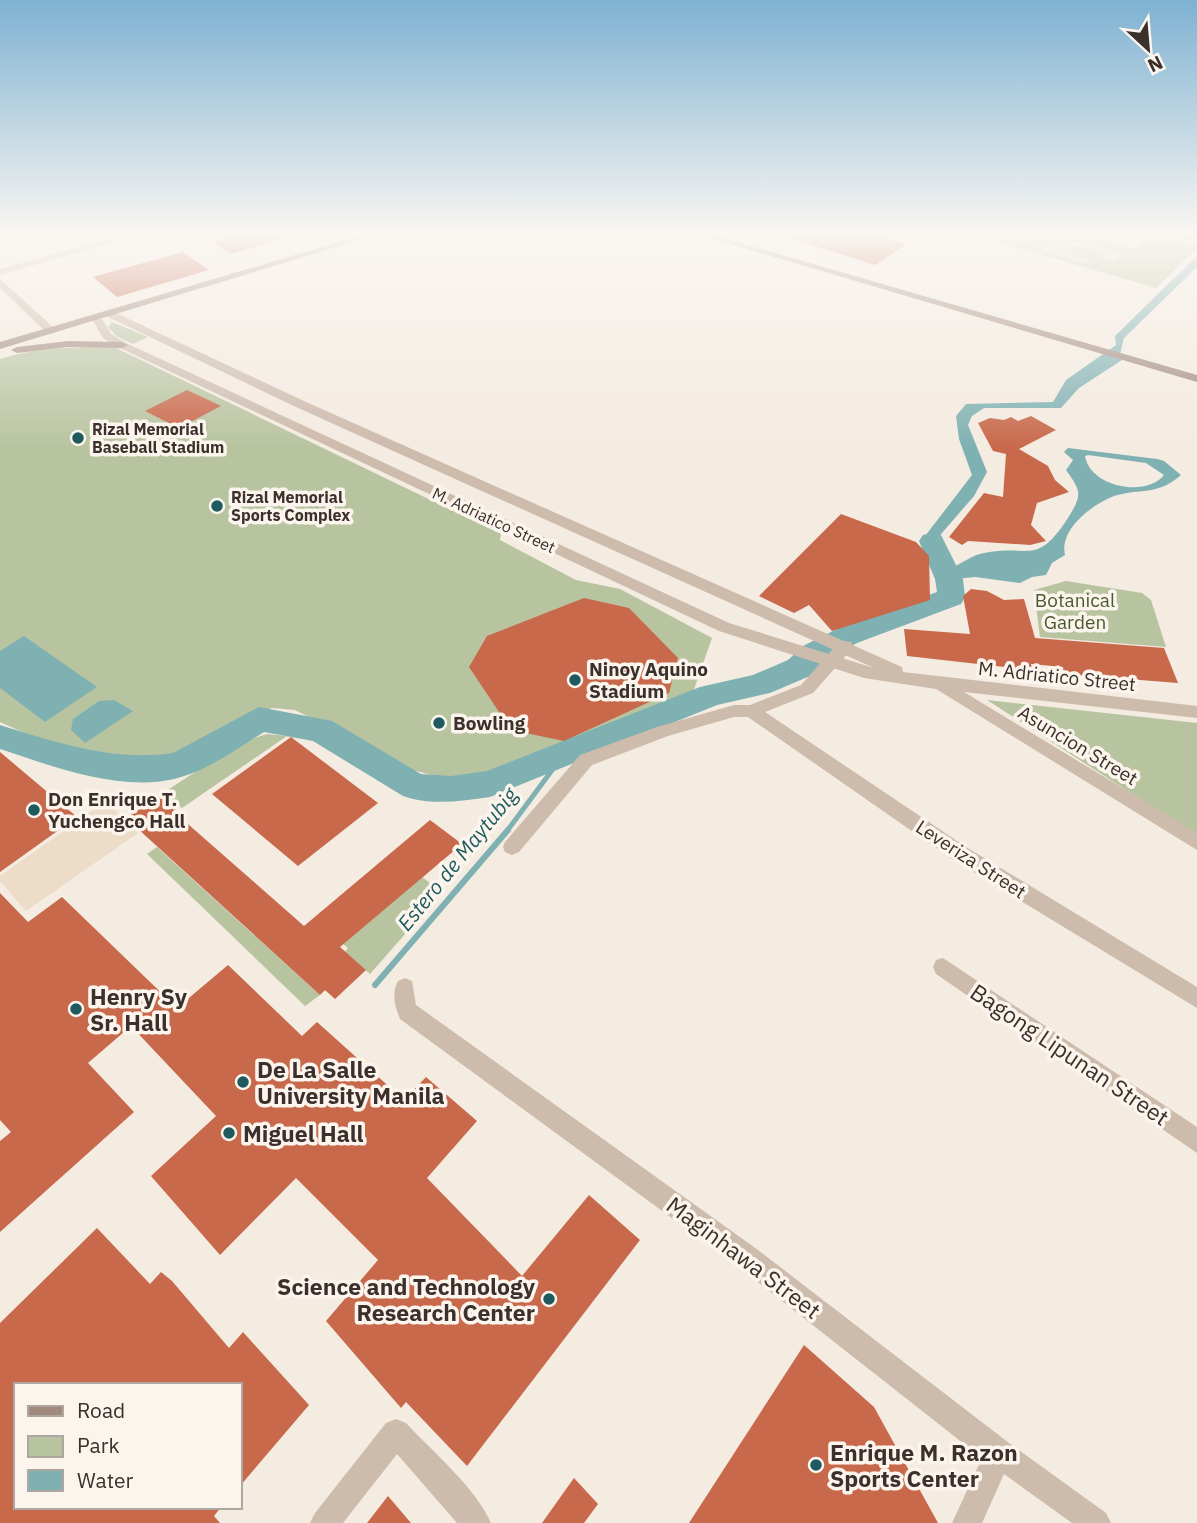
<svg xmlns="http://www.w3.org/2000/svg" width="1197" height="1523" font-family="'IBM Plex Sans',sans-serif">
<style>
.green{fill:#b8c4a0}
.plaza{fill:#ecdcc8}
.water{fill:#7fb0b2;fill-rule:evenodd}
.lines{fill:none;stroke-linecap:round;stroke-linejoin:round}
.stream-far1{stroke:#7fb0b2;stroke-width:5}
.stream{stroke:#7fb0b2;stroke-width:6}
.river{fill:#7fb0b2;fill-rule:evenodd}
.building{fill:#c8694b}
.minor{fill:#cdbbac;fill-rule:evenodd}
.tertiary{fill:#cdbbac;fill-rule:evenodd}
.secondary{fill:#a18a7d;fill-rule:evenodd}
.trunk{fill:#6c584f;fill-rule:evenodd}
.poi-dot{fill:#1f5a5e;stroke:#fbf5ee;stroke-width:2.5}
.labels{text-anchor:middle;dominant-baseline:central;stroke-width:7;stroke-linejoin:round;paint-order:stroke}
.far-poi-label{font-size:16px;font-weight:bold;fill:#3b302b;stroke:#fbf5ee;text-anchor:start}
.far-street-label{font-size:16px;fill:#3b302b;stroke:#fbf5ee}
.park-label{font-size:19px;fill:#4a5a2e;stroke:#fbf5ee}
.poi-label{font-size:19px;font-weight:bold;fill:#3b302b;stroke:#fbf5ee;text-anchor:start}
.street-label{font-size:19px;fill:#3b302b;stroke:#fbf5ee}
.water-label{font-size:21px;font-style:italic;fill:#1f5a5e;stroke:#fbf5ee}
.near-poi-label{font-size:23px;font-weight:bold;fill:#3b302b;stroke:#fbf5ee;text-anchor:start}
.near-street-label{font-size:23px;fill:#3b302b;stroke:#fbf5ee}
</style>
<rect width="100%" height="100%" fill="#f4ebe1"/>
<!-- green -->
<path class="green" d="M 988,235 L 1088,235 L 1135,248 L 1152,235 L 1158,235 L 1197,245 L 1197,248 L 1156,288 L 984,238 Z
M 112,322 L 148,337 L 133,344 L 116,336 L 108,327 Z
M 114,347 L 501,534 L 500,540 L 576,580 L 620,589 L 712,638 L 693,692 L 491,773 L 446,779 L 413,770 L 295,710 L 272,708 L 254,714 L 177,763 L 49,744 L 0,722 L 0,359 C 37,347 75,347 114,347 Z
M 1066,581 L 1142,593 L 1151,600 L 1166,647 L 1040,637 L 1034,590 Z
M 987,700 L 1197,723 L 1197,836 Z
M 267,734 L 287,736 L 182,808 L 163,793 L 240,743 Z
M 157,847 L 320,995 L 305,1006 L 147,854 Z
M 422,877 L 442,892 L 370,974 L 345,952 L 348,948 L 343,944 Z"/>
<!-- plaza -->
<path class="plaza" d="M 1074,242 L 1088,244 L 1122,254 L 1114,262 L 1103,259 L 1106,255 L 1073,244 L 1074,247 L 1049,247 L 1089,261 L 1085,264 L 1042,250 L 1045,247 L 1035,247 Z
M 106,801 L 138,833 L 26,911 L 0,881 L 0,876 Z"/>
<!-- water -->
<path class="water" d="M 1197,256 L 1197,267 L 1124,338 L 1119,358 L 1122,360 L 1079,388 L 1061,408 L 984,408 L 972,416 L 968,425 L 987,472 L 974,496 L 935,541 L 939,551 L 954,567 C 963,562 973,555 984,553 C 1030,544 1036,567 1068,518 C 1082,495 1082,492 1066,470 L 1073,460 L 1064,452 L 1068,448 L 1157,459 L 1164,461 L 1181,475 C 1158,496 1139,488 1114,496 C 1093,504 1059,529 1065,555 L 1052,563 L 1046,575 L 1032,577 L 1020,583 L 975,577 L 944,580 L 922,540 L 972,475 L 959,439 L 956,416 L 966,404 L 1053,402 L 1066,380 L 1116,345 L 1115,336 ZM 1088,455 L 1146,463 L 1164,475 C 1146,498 1090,487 1085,456 Z
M 24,636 L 97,687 L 45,722 L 0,688 L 0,651 Z
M 114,700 L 133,711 L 85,743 L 71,730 L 73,719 L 99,701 Z"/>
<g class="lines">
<!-- stream-far1 -->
<path class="stream-far1" d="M 507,831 L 564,754"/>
<!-- stream -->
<path class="stream" d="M 375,985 L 508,830"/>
<!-- river -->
<path class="river" d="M 932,533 L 941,535 L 963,579 L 965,597 L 961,604 L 857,643 L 825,660 L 810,676 L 770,693 L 717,705 L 490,797 C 461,801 431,806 403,796 L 313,741 L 264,732 C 235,750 207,771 174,779 C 119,792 52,766 0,749 L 0,725 C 54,742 116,762 173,753 L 259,707 L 332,721 L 421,774 L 451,776 L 487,771 L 700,687 L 753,675 L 788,660 L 803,646 L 837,629 L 937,592 L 935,579 L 919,541 L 923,535 Z"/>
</g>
<!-- building -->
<path class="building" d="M 235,235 L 281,235 L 282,239 L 230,254 L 213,241 Z
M 790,235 L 877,235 L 907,244 L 875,265 L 790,238 Z
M 183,252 L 209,270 L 117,297 L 93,277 Z
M 187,390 L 221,406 L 179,428 L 145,411 Z
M 1031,416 L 1056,430 L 1019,449 L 1048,466 L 1055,480 L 1069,492 L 1037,503 L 1031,525 L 1046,541 L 1030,545 L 968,541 L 962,545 L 949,537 L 984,493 L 1003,497 L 1006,454 L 993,451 L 978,423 L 990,418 L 1004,420 L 1011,417 L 1018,421 Z
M 841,514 L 916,542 L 929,556 L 930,600 L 832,631 L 809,605 L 794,613 L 759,596 Z
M 971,589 L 987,591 L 1004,600 L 1024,599 L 1035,638 L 1164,648 L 1178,683 L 1064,674 L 1063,667 L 1031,664 L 1032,670 L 907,656 L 904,629 L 970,634 L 963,596 Z
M 584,598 L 629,608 L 678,658 L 669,693 L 564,741 L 511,730 L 469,667 L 487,636 Z
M 291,737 L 378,803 L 298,866 L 212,794 Z
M 0,752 L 77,817 L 0,872 Z
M 163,793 L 179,807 L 173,811 L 304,926 L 430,820 L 462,844 L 340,947 L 366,970 L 335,999 L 325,990 L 320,995 L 126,818 Z
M 0,893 L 28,922 L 62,897 L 177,1008 L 228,965 L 302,1036 L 317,1022 L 404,1100 L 426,1077 L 477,1121 L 427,1178 L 522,1276 L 589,1195 L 640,1240 L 467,1466 L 406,1402 L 401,1408 L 326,1321 L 378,1260 L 296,1178 L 220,1255 L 151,1176 L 216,1116 L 131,1026 L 88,1063 L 134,1112 L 0,1232 L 0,1141 L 11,1132 L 0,1120 Z
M 97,1228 L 150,1284 L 161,1272 L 172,1281 L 229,1348 L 243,1332 L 309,1405 L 240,1486 L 240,1385 L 16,1385 L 16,1507 L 221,1507 L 214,1516 L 220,1523 L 0,1523 L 0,1323 Z
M 804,1345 L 874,1407 L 938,1523 L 689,1523 Z
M 574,1478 L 598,1504 L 584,1523 L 542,1523 Z
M 388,1496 L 411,1523 L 367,1523 Z"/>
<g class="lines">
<!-- minor -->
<path class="minor" d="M 124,235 L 138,235 L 0,275 L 0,269 Z
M 1174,235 L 1197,236 L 1197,242 L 1176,237 Z
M 845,641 L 851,642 L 853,646 L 851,650 L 813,693 L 765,712 L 966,847 L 1197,987 L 1197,1008 L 952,859 L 748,717 L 734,717 L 668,736 L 592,765 L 519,852 L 512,855 L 505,852 L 503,847 L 505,842 L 580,755 L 657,727 L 734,705 L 750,705 L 801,685 L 839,642 Z
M 943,958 L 1197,1127 L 1197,1153 L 936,974 L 933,967 L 936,960 Z
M 405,978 L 412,981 L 416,1005 L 758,1250 L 1009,1443 L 1106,1513 L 1111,1523 L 1072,1523 L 1004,1474 L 982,1523 L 952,1523 L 982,1458 L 740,1268 L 400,1019 C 395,1006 391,995 398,981 Z
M 396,1419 L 406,1423 C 432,1451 476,1488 491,1523 L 457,1523 L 397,1454 L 343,1523 L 310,1523 L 315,1513 L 386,1423 Z"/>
<!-- tertiary -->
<path class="tertiary" d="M 0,279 L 54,328 L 54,332 L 46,332 L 0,288 Z
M 108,313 L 116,313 L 304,401 L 902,667 L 903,672 L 1197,706 L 1197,718 L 964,692 L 1197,833 L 1197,850 L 936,689 L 864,678 L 719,631 L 118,347 L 103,338 L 92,319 L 101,317 L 111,334 L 126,343 L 729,623 L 874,668 L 296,407 L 108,317 Z"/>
<!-- secondary -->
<path class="secondary" d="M 363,235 L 376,235 L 0,349 L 0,342 Z
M 700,235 L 713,235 L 1197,375 L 1197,382 Z
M 68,341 L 122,342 L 128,345 L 122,348 L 68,347 L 17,353 L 11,350 L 17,347 Z"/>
<!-- trunk -->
<path class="trunk" d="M 1185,235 L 1196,235 L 1189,240 L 1184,237 Z"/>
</g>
<!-- sky -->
<linearGradient id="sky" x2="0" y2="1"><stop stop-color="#7eb2d2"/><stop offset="0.52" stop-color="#faf6f2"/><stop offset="1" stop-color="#faf6f2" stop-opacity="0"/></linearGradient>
<rect width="1197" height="448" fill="url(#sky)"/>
<!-- markers -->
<g class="poi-dot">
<circle cx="78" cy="438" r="7"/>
<circle cx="217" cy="506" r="7"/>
<circle cx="575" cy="680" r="7"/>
<circle cx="439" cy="723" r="7"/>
<circle cx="34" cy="810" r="7"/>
<circle cx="76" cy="1009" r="7"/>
<circle cx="243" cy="1082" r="7"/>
<circle cx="229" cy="1133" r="7"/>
<circle cx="549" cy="1299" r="7"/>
<circle cx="816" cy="1465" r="7"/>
</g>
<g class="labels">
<!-- far-poi labels -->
<g class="far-poi-label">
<text x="92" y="429">Rizal Memorial<tspan x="92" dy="18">Baseball Stadium</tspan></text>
<text x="231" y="497">Rizal Memorial<tspan x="231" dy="18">Sports Complex</tspan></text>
</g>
<!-- far-street labels -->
<g class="far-street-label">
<text transform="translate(494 520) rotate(25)">M. Adriatico Street</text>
</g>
<!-- park labels -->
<g class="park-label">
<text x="1075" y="600">Botanical<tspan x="1075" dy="22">Garden</tspan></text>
</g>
<!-- poi labels -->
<g class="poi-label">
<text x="589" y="669">Ninoy Aquino<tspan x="589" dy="22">Stadium</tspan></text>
<text x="453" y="723">Bowling</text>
<text x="48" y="799">Don Enrique T.<tspan x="48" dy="22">Yuchengco Hall</tspan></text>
</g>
<!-- street labels -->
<g class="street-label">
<text transform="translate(1057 676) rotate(6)">M. Adriatico Street</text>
<text transform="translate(1078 745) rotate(31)">Asuncion Street</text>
<text transform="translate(971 859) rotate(33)">Leveriza Street</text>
</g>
<!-- water labels -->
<g class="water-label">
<text transform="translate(457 859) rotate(-51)">Estero de Maytubig</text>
</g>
<!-- near-poi labels -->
<g class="near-poi-label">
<text x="90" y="996">Henry Sy<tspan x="90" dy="26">Sr. Hall</tspan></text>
<text x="257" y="1069">De La Salle<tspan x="257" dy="26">University Manila</tspan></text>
<text x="243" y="1133">Miguel Hall</text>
<text x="535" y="1286" text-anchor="end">Science and Technology<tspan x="535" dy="26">Research Center</tspan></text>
<text x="830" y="1452">Enrique M. Razon<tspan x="830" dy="26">Sports Center</tspan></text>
</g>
<!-- near-street labels -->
<g class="near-street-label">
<text transform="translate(1070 1054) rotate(34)">Bagong Lipunan Street</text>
<text transform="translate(744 1257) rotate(37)">Maginhawa Street</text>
</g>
</g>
<!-- legend -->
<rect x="14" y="1383" width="228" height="126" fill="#fbf5ee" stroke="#aea6a0" stroke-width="2"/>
<rect x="28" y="1406" width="35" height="10" fill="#a18a7d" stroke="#aea6a0" stroke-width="2"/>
<text x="77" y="1418" font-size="21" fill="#3b302b">Road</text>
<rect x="28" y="1436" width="35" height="21" fill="#b8c4a0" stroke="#aea6a0" stroke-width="2"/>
<text x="77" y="1453" font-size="21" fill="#3b302b">Park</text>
<rect x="28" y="1470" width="35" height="21" fill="#7fb0b2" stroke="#aea6a0" stroke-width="2"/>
<text x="77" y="1488" font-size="21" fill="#3b302b">Water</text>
<!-- north arrow -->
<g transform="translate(1148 49) rotate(154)" stroke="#fbf5ee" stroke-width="5" paint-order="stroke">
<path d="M0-5L12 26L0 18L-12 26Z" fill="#3b302b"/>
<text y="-10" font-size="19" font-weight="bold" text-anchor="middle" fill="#3b302b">N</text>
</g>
</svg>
